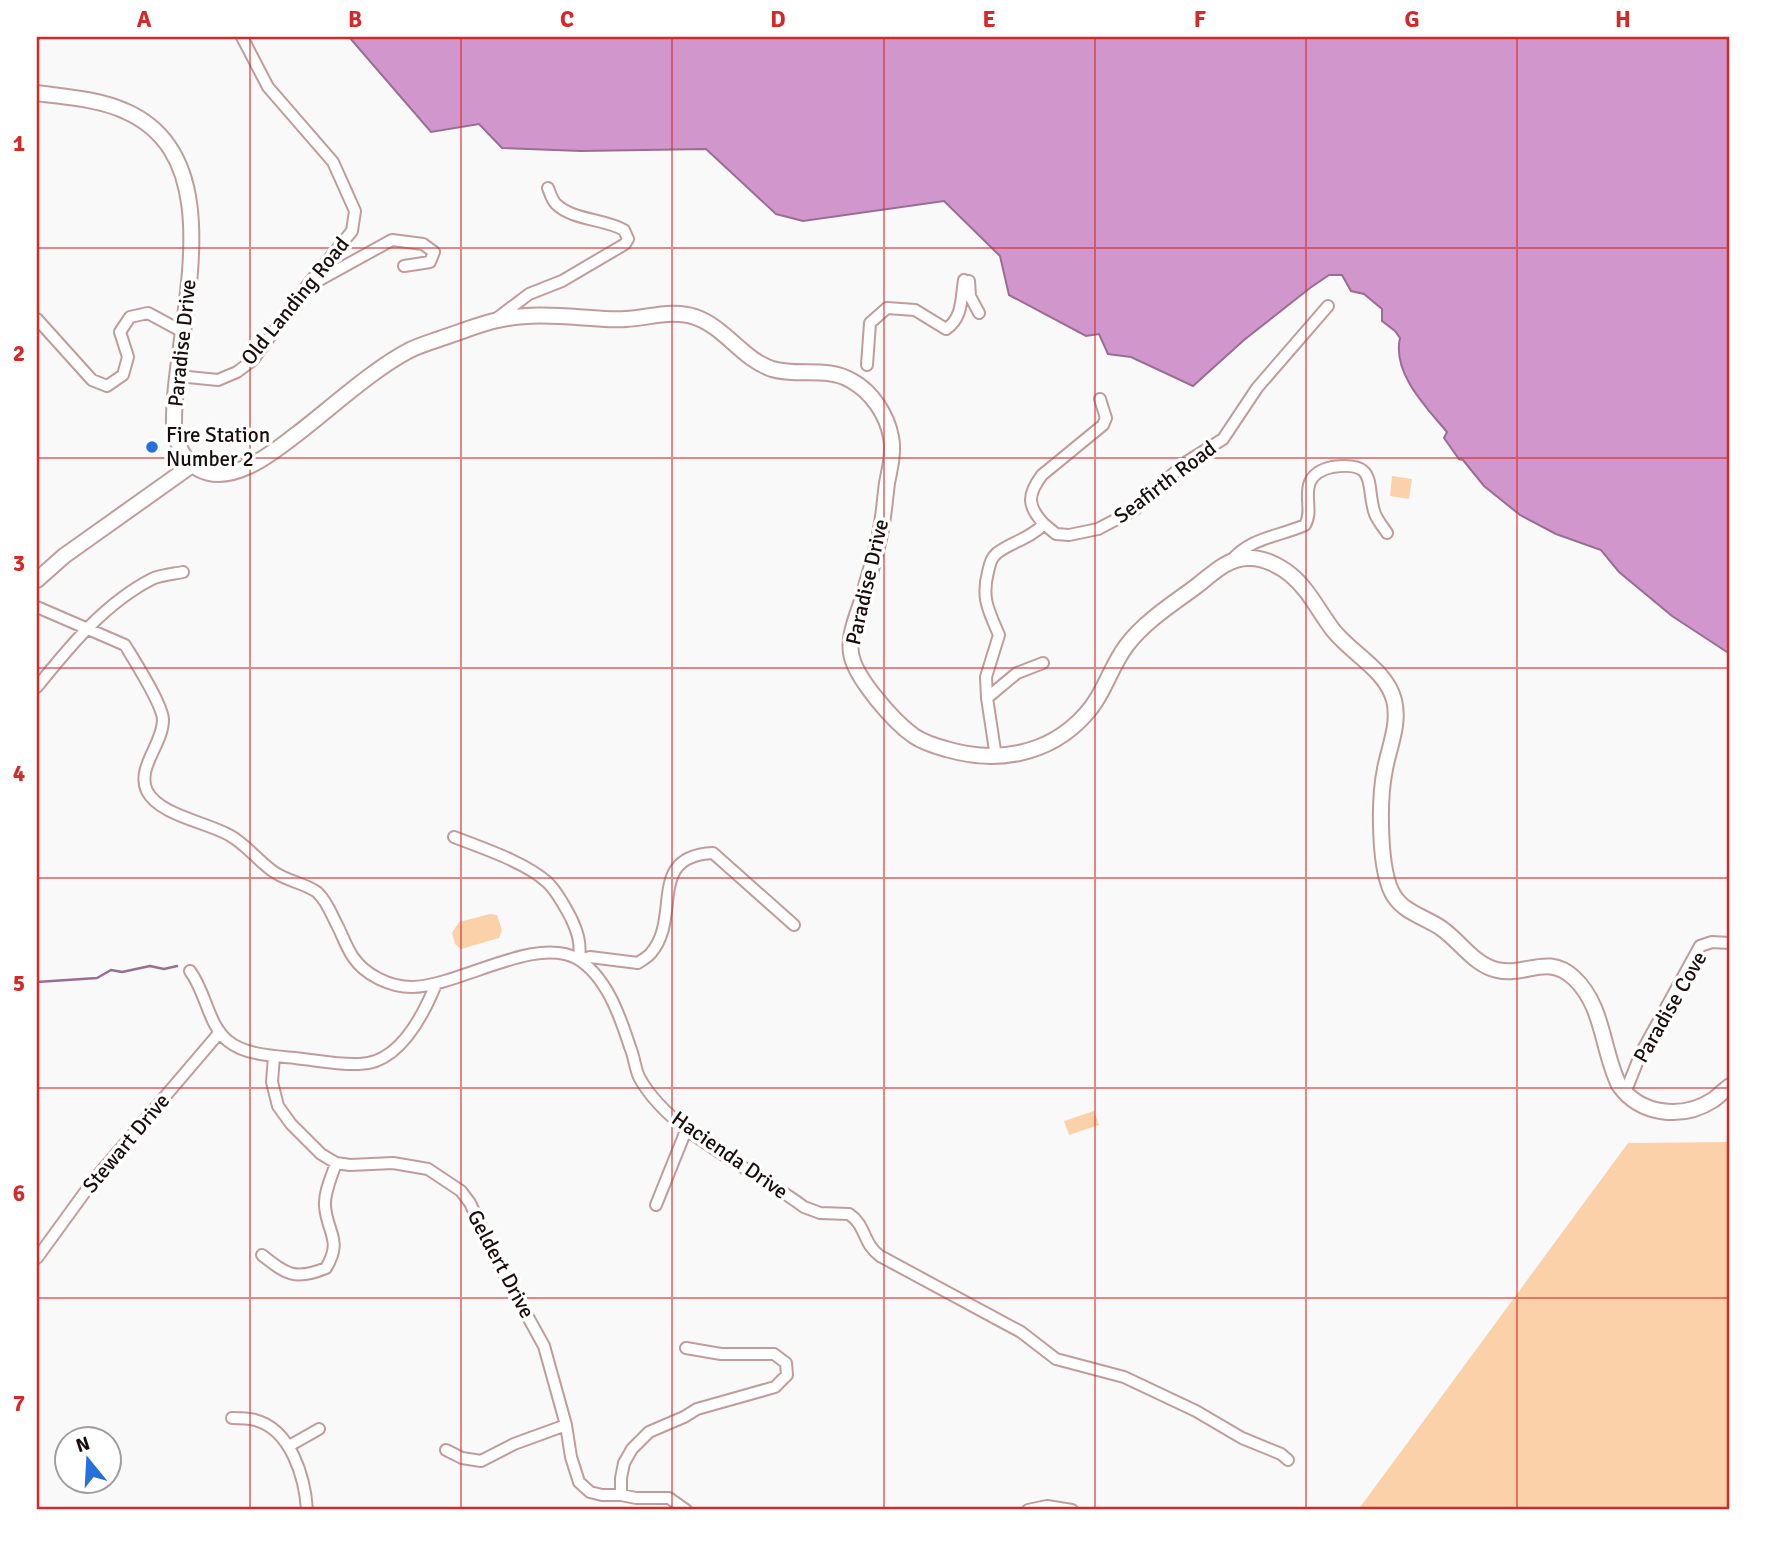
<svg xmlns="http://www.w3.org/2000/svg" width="1767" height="1547" font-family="Signika,sans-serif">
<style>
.green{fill:#fbd1a9}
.water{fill:#d196cb;stroke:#9a6d92;stroke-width:2}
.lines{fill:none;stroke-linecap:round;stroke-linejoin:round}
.stream{stroke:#9a6d92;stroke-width:2.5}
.street-casing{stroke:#c29c9c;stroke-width:14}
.secondary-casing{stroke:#c29c9c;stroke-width:18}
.street{stroke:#fff;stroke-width:10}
.secondary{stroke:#fff;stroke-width:14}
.grid{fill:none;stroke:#d62828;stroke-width:2;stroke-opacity:0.55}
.poi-dot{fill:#2571dc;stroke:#fff;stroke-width:2.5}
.labels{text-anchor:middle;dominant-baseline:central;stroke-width:7;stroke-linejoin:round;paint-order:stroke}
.street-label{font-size:21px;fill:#1a0d0d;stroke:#fff}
.poi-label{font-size:21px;fill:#1a0d0d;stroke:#fff;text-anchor:start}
.neatline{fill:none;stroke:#d62828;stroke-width:2.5}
.grid-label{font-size:23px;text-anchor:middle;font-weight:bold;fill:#d62828}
</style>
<rect width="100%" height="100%" fill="#f9f9f9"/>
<!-- green -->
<path class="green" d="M 1392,476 L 1412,479 L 1409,499 L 1390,496 Z
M 490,914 L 497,915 L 502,930 L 499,938 L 461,949 L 455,944 L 452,933 L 459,922 Z
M 1094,1111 L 1099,1125 L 1069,1135 L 1064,1121 Z
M 1730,1142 L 1730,1510 L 1358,1510 L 1628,1143 Z"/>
<!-- water -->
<path class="water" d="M 349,37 L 1730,37 L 1730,654 L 1672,616 L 1619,572 L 1601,550 L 1556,534 L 1520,515 L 1484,486 L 1463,460 L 1459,459 L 1444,438 L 1447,432 C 1426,407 1392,373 1400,338 L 1395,331 L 1382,321 L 1382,309 L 1364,294 L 1351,291 L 1342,275 L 1329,275 L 1310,288 L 1244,340 L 1193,386 L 1131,357 L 1108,354 L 1099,334 L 1086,336 L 1009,295 L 1000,256 L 944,201 L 803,221 L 776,214 L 706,149 L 581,151 L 502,148 L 479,124 L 431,132 Z"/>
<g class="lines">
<!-- stream -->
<path class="stream" d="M 37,40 L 41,37
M 37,982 L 97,978 L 111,970 L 122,972 L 150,966 L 164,969 L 177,966"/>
<defs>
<path id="street" d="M 969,281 L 970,296 L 979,313
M 312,284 L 392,240 L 423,244 L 434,252 L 430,262 L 404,266
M 37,319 L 92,380 L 107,386 L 123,375 L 128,357 L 120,332 L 130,317 L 148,313 L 183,332
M 496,319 L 529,294 L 562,281 L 625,244 L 628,239 L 624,230 C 605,219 572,220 556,204 C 552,200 550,193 548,188
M 867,365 L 870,323 L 887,308 L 915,310 L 946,329 C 963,318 961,298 964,280
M 178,376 L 218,380 L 237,372 L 253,360 L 306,287 L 352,231 L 355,211 L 333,162 L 268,87 L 242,37
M 1044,524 C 1027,506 1027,495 1042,475 L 1103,425 L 1106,418 L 1100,399
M 1231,561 C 1251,537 1278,537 1305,525 C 1313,512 1304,496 1310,482 C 1314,473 1323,469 1332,467 C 1380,460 1365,487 1375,514 C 1378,521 1383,527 1387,533
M 37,607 L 125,645 C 134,660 163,705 163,720 C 163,744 136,768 147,791 C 159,815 206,822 229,835 C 246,844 258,861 274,872 C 287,881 304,883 317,892 C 326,900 331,913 336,923 C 342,934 346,947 353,957 C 365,975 390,987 412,987 C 459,986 534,936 576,958 C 606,975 620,1016 630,1047 C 634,1056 635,1068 639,1077 C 670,1134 754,1169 804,1207 L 820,1213 L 849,1214 C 866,1225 863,1244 880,1256 L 1021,1332 L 1056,1359 L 1124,1377 L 1196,1411 L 1242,1438 L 1281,1454 L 1288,1460
M 37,687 C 69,647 105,603 152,579 C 160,575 173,574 183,572
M 987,698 L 1017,673 L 1043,663
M 996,757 L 987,698 L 986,677 L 999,635 C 989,611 981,599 988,572 C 990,564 991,558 997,553 C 1013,541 1028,540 1044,524 L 1056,534 L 1069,535 L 1098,529 L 1134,510 L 1185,463 L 1223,439 L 1257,388 L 1328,306
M 454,837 C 482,848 525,862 547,882 C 557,891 565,907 571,918 C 578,933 581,943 579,960 L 590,957 L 638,963 C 642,960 648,957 651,953 C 682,917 646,856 713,853 L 794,925
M 190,971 C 206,992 208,1025 228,1041 C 245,1055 274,1056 295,1058 C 315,1060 338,1065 359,1064 C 399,1064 423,1016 436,984
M 274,1056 L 272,1082 L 278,1106 L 291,1124 L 321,1154 L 336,1163 L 350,1165 L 393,1163 L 428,1169 L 461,1191 L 470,1203 L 497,1261 L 544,1346 L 566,1425 L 571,1457 L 579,1482 L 590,1492 L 602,1495 L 621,1495 L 636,1498 L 669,1498 L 686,1510
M 1625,1093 L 1641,1053 L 1700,946 L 1712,942 L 1730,943
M 656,1205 L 687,1128
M 262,1255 C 286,1274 295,1281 326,1268 C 343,1240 327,1233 325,1206 C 324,1192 332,1176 336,1163
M 37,1258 L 93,1181 L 220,1032
M 232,1418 C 239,1418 248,1418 255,1420 C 291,1429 305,1478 307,1510
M 289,1446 L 319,1429
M 446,1450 L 462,1458 L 481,1461 L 514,1444 L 566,1425
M 621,1495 L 621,1478 L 624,1463 L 632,1449 L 649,1432 L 684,1417 L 697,1409 L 775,1387 L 787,1375 L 786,1363 L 774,1354 L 721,1354 L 686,1348
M 1028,1510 L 1047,1506 L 1072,1510"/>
<path id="secondary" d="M 37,93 C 66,97 99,99 125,111 C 238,160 172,332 174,425 C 179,468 209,485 249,466 C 267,458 282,445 297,434 C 331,408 373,369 410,350 C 420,345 431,342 442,338 C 461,332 479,324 498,320 C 528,313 560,316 591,318 C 602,319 614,320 626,319 C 648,318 673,309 695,317 C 725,327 742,359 772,369 C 799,377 827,366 852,381 C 872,392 887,415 891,437 C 894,452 890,468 887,483 C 885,498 884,514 881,529 C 877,552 869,575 863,597 C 858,614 848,635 851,653 C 854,677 894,722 914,736 C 923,742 935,746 946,749 C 996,764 1049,755 1085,715 C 1104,695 1110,667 1127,645 C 1145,621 1174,603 1198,585 C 1213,573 1228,558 1248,558 C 1263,557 1280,566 1291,575 C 1309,590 1319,612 1333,630 C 1352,654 1386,670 1394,700 C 1400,724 1389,747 1385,769 C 1379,798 1378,871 1394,896 C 1405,913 1425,917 1441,928 C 1460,941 1474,965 1497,970 C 1526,977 1547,953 1574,978 C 1604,1006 1602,1051 1619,1085 C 1640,1115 1682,1120 1713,1100 C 1719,1096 1724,1090 1730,1086
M 37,580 L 64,556 L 192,465"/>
</defs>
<!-- street casing -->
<use href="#street" class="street-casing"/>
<!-- secondary casing -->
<use href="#secondary" class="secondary-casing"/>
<!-- street -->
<use href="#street" class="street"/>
<!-- secondary -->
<use href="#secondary" class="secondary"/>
</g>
<!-- grid -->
<path class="grid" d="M 250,37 L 250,1510M 461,37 L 461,1510M 672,37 L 672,1510M 884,37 L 884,1510M 1095,37 L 1095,1510M 1306,37 L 1306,1510M 1517,37 L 1517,1510M 37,248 L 1730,248M 37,458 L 1730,458M 37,668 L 1730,668M 37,878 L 1730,878M 37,1088 L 1730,1088M 37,1298 L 1730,1298"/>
<!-- markers -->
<circle class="poi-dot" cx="152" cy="447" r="7"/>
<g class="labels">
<!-- street labels -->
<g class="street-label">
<text transform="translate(295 301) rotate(-51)">Old Landing Road</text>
<text transform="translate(182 343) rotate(-84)">Paradise Drive</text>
<text transform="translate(1165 482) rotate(-37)">Seafirth Road</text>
<text transform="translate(867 582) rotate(-77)">Paradise Drive</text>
<text transform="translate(1670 1007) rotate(-60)">Paradise Cove</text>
<text transform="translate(126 1143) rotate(-50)">Stewart Drive</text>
<text transform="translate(730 1155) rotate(35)">Hacienda Drive</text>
<text transform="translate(501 1264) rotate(62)">Geldert Drive</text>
</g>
<!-- poi labels -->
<g class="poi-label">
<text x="166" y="435">Fire Station<tspan x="166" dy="24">Number 2</tspan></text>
</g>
</g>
<!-- border -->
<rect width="1767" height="1547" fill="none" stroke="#ffffff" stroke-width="77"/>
<!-- north arrow -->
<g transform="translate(88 1460) rotate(342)"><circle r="33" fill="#ffffff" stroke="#a39e9e" stroke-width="2"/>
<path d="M0-5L12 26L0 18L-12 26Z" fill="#2571dc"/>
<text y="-10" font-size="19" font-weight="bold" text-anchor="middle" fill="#1a0d0d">N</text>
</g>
<rect x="38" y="38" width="1690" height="1470" class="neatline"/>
<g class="grid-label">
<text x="144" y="27">A</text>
<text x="355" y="27">B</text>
<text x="567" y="27">C</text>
<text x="778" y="27">D</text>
<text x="989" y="27">E</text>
<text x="1200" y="27">F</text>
<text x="1412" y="27">G</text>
<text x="1623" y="27">H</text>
<text x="19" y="151">1</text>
<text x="19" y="361">2</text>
<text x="19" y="571">3</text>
<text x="19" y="781">4</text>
<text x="19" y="991">5</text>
<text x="19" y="1201">6</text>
<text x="19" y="1411">7</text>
</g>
</svg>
